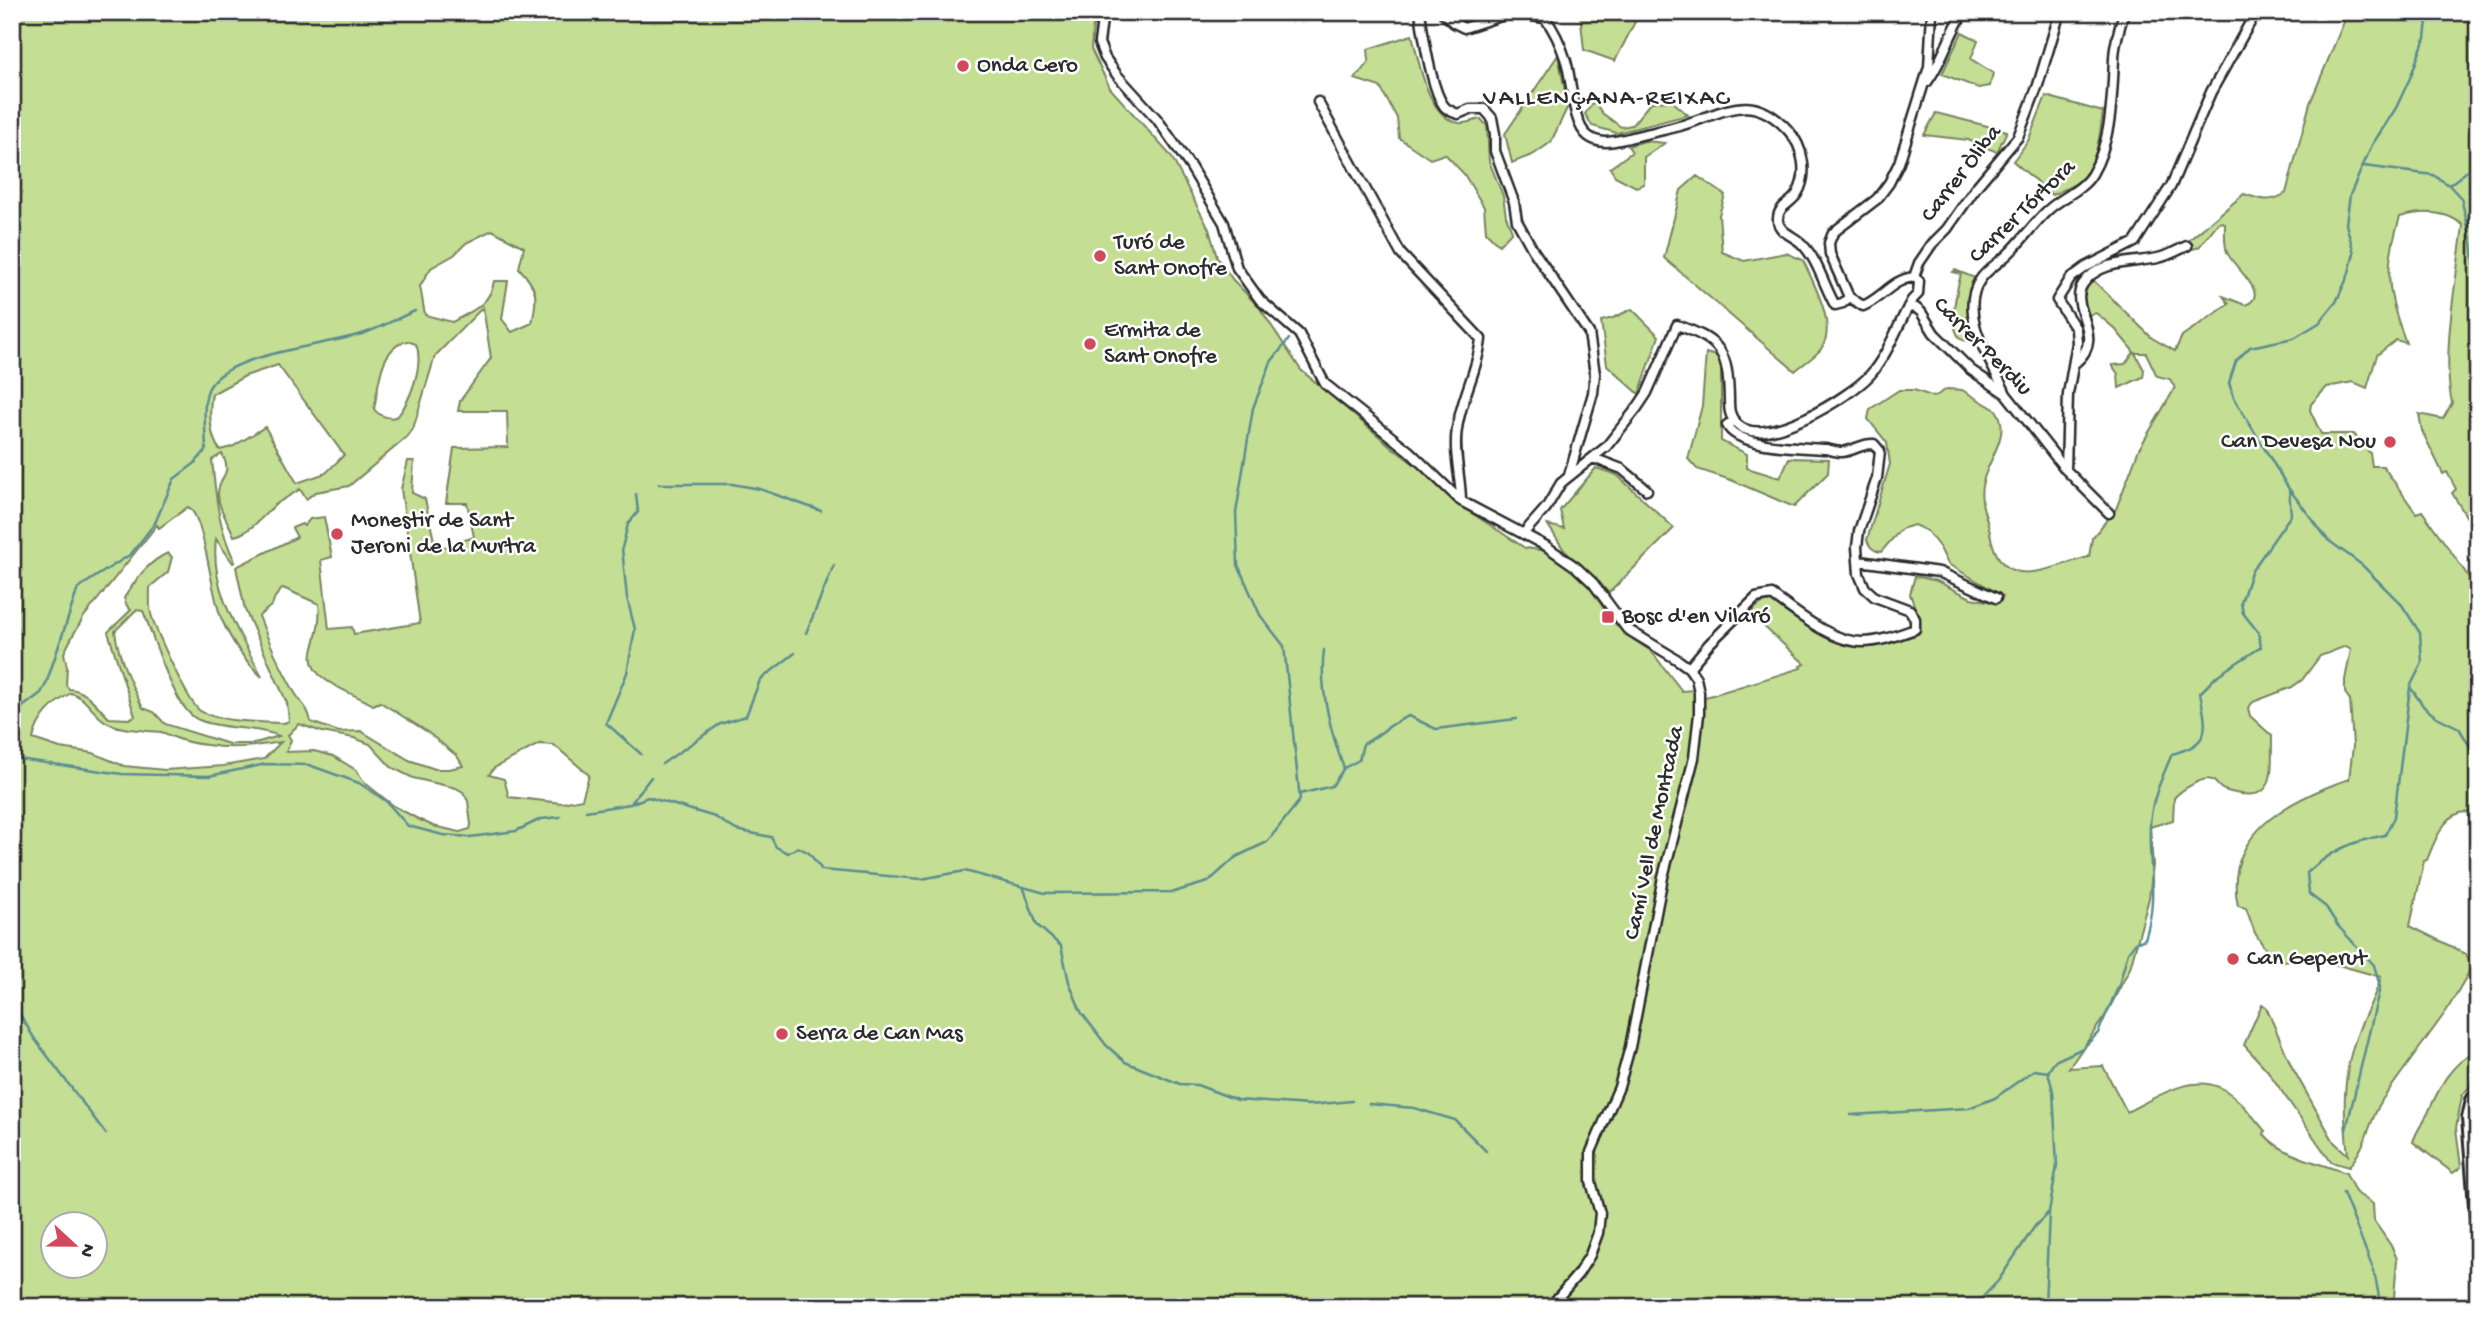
<svg xmlns="http://www.w3.org/2000/svg" width="2490" height="1319" font-family="'Gochi Hand',sans-serif">
<style>
.green{fill:#c4de94;stroke:#788460;stroke-width:2;fill-rule:evenodd}
.lines{fill:none;stroke-linecap:round;stroke-linejoin:round}
.stream{stroke:#5c8d90;stroke-width:2.5}
.street-casing{stroke:#2b2b2b;stroke-width:13}
.secondary-casing{stroke:#2b2b2b;stroke-width:16}
.street{stroke:#fff;stroke-width:8}
.secondary{stroke:#fff;stroke-width:10}
.poi-dot{fill:#d1495b;stroke:#fff;stroke-width:2.5}
.labels{text-anchor:middle;dominant-baseline:central;stroke-width:5;stroke-linejoin:round;paint-order:stroke}
.poi-label{font-size:23px;fill:#2b2b2b;stroke:#fff;text-anchor:start}
.street-label{font-size:23px;fill:#2b2b2b;stroke:#fff}
.neighbourhood-label{font-size:24px;letter-spacing:2px;fill:#2b2b2b;stroke:#fff}
</style>
<rect width="100%" height="100%" fill="#fff"/>
<filter id="ink" filterUnits="userSpaceOnUse"><feTurbulence type="fractalNoise" baseFrequency=".0143" numOctaves="2"/><feDisplacementMap in="SourceGraphic" scale="14" xChannelSelector="R" yChannelSelector="G"/><feConvolveMatrix kernelMatrix="1 2 1 2 8 2 1 2 1" color-interpolation-filters="sRGB"/></filter>
<g filter="url(#ink)">
<!-- green -->
<path class="green" d="M 12,12 L 1097,12 L 1093,27 L 1091,49 L 1110,88 L 1171,156 L 1209,229 L 1217,257 L 1233,280 L 1259,307 L 1301,370 L 1394,449 L 1427,474 L 1455,502 L 1525,548 L 1547,551 L 1585,580 L 1610,618 L 1625,634 L 1651,651 L 1682,691 L 1693,690 L 1706,697 L 1801,668 L 1800,666 L 1805,664 L 1749,613 L 1762,603 L 1771,601 C 1795,620 1835,648 1866,647 C 1882,647 1900,639 1915,635 L 1920,622 L 1910,594 L 1915,576 L 1937,581 L 1971,598 L 1997,603 L 2003,596 L 1948,564 L 1940,548 L 1927,531 L 1914,525 L 1901,529 L 1881,552 C 1873,551 1869,547 1867,540 L 1890,464 L 1887,443 L 1868,419 L 1870,409 L 1899,390 L 1914,390 L 1934,397 L 1947,389 L 1962,390 L 1996,410 C 2013,434 1986,461 1982,486 C 1979,503 1987,517 1990,533 C 2001,596 2047,567 2089,557 L 2092,538 L 2116,509 L 2139,449 L 2175,388 L 2170,379 L 2157,376 L 2146,353 L 2135,353 L 2144,370 L 2143,377 L 2119,388 L 2118,374 L 2112,365 L 2125,364 L 2134,352 L 2115,329 L 2096,313 L 2089,315 L 2083,299 L 2085,286 L 2093,280 L 2152,338 L 2175,351 L 2182,336 L 2229,304 L 2223,296 L 2245,305 C 2273,295 2232,267 2227,252 C 2224,243 2225,234 2225,224 L 2223,222 L 2218,223 L 2199,247 L 2193,249 L 2188,241 L 2244,194 C 2261,200 2271,203 2286,193 L 2310,103 L 2348,12 L 2478,12 L 2478,536 L 2452,493 L 2456,489 L 2447,472 L 2443,474 L 2422,431 L 2419,414 L 2443,419 L 2452,403 C 2441,353 2457,278 2463,225 C 2445,210 2421,211 2400,217 C 2383,271 2387,292 2406,343 L 2396,340 L 2377,355 L 2367,388 L 2353,382 L 2327,387 L 2311,404 L 2310,410 L 2321,434 L 2354,434 L 2370,453 L 2372,466 L 2383,466 L 2416,513 L 2422,511 L 2478,590 L 2478,812 C 2472,812 2465,812 2460,813 C 2443,817 2433,845 2427,860 L 2424,861 L 2410,926 L 2466,954 L 2472,967 L 2447,1010 L 2382,1100 C 2368,1124 2368,1143 2349,1167 L 2331,1162 L 2267,1070 L 2244,1045 L 2262,1004 L 2266,1007 L 2292,1067 L 2334,1142 L 2348,1155 C 2343,1112 2342,1072 2358,1032 C 2365,1013 2376,996 2381,977 L 2313,958 L 2282,961 L 2268,953 L 2255,933 L 2246,908 L 2238,906 C 2222,833 2291,799 2349,779 L 2353,746 L 2350,700 L 2345,693 L 2345,680 L 2351,649 L 2346,646 L 2320,656 L 2302,680 L 2292,687 L 2253,702 L 2248,708 L 2250,716 L 2272,736 C 2271,776 2278,807 2224,790 C 2218,788 2217,782 2212,780 C 2202,776 2180,791 2174,798 L 2173,820 L 2150,827 L 2153,865 L 2149,898 L 2130,968 L 2107,1013 L 2069,1068 L 2103,1066 L 2127,1112 C 2155,1098 2192,1072 2223,1089 C 2240,1099 2253,1117 2265,1131 L 2264,1134 C 2282,1156 2320,1163 2346,1173 L 2355,1192 L 2373,1204 L 2374,1221 L 2392,1247 L 2397,1259 L 2394,1298 L 2397,1307 L 12,1307 ZM 492,230 L 524,247 L 519,268 C 538,289 538,295 532,323 L 512,332 L 502,319 L 508,281 L 494,281 C 491,304 471,312 452,322 L 425,315 L 420,286 L 431,268 L 454,255 L 466,243 ZM 483,307 L 491,358 L 460,401 L 458,411 L 507,411 L 508,447 L 454,448 L 446,503 L 467,503 L 474,537 L 436,550 L 425,499 L 412,493 L 414,461 L 408,461 L 401,489 L 420,623 L 354,634 L 352,627 L 329,629 L 321,560 L 332,557 L 324,517 L 310,519 L 304,526 L 302,524 L 292,528 L 297,537 L 236,567 L 245,610 L 287,703 L 289,721 L 284,723 C 263,722 214,722 199,710 C 187,700 156,631 151,614 C 149,606 150,595 150,587 L 168,572 L 172,557 L 168,553 C 147,562 136,580 124,598 L 127,606 L 131,610 L 108,632 L 135,716 L 129,719 L 109,718 C 97,706 87,690 69,689 L 66,685 L 67,667 L 64,653 L 72,637 L 83,618 L 157,525 L 159,528 L 188,507 C 205,516 211,597 222,620 C 232,643 244,660 262,677 C 240,634 210,590 216,539 L 233,563 L 235,562 C 218,526 216,498 212,460 L 222,454 C 233,475 220,474 218,492 C 217,508 229,522 234,536 C 250,533 263,516 275,505 C 283,499 292,495 300,489 L 306,499 L 316,492 L 349,486 L 407,437 L 413,429 L 435,356 ZM 407,341 L 416,344 C 424,364 411,399 398,416 C 390,420 379,416 374,409 C 379,386 379,348 407,341 ZM 278,365 L 344,455 L 326,473 L 297,483 L 265,427 L 232,447 L 220,450 C 209,437 209,410 212,394 L 245,376 ZM 283,588 L 319,604 C 321,622 316,635 312,652 C 306,682 354,692 373,705 L 380,702 L 426,731 L 457,756 L 463,766 L 449,769 L 435,769 L 409,760 L 361,731 L 339,732 L 311,722 C 308,706 302,705 295,693 C 281,668 269,643 259,616 L 272,605 L 275,597 ZM 136,610 L 143,611 C 154,636 174,711 199,720 C 223,730 256,726 279,736 L 252,744 L 229,744 L 165,724 L 154,712 L 143,708 C 131,685 118,657 115,631 ZM 71,693 C 87,697 93,716 108,723 C 125,731 143,730 161,732 C 166,733 170,736 176,738 C 185,742 197,744 207,745 C 233,750 257,746 281,742 L 264,759 L 223,766 L 165,770 L 124,766 L 93,753 L 60,748 L 33,739 C 38,717 52,704 71,693 ZM 299,724 L 322,732 L 354,738 L 370,744 L 391,767 L 413,778 L 456,788 L 463,792 L 468,801 L 471,825 L 470,829 L 460,832 L 433,826 L 416,818 L 394,806 L 365,783 L 356,770 L 333,756 L 314,751 L 286,752 L 291,740 L 288,735 ZM 539,744 L 554,745 L 589,775 L 582,799 L 562,803 L 509,797 L 504,779 L 489,775 L 494,768 ZM 52,1224 L 94,1224 L 94,1266 L 52,1266 Z
M 1580,12 L 1640,12 L 1615,61 L 1584,50 Z
M 1962,32 L 1978,40 L 1971,59 L 1993,73 L 1990,86 L 1978,88 L 1942,74 Z
M 1412,35 C 1419,60 1427,118 1459,123 C 1465,124 1475,120 1481,119 L 1487,126 L 1489,161 L 1503,196 L 1506,216 L 1512,231 L 1499,245 L 1486,232 L 1484,207 L 1464,174 L 1445,154 L 1430,159 L 1399,138 L 1397,118 L 1380,87 L 1355,79 L 1369,61 L 1368,49 Z
M 1558,55 L 1568,106 L 1551,142 L 1534,154 L 1512,163 L 1505,134 Z
M 2046,96 L 2103,112 C 2100,133 2097,169 2078,182 C 2070,187 2060,191 2052,195 L 2013,161 L 2028,141 Z
M 1594,101 L 1602,113 L 1621,127 L 1632,125 L 1651,102 L 1672,101 L 1688,115 L 1617,133 L 1592,126 L 1585,114 Z
M 1936,113 L 2007,131 L 1997,152 L 1968,140 L 1924,135 Z
M 1645,141 L 1665,143 L 1644,157 L 1644,184 L 1636,187 L 1615,176 L 1610,168 L 1632,152 L 1628,146 Z
M 1697,176 L 1725,195 L 1719,215 L 1722,252 L 1744,261 L 1786,253 L 1803,260 C 1813,282 1838,327 1821,349 C 1815,357 1803,364 1795,371 L 1664,258 L 1681,190 Z
M 1955,270 L 1975,278 L 1970,293 L 1978,341 C 1973,341 1965,342 1961,339 C 1947,327 1957,289 1961,274 L 1953,272 Z
M 1632,309 L 1659,336 L 1639,394 L 1607,365 L 1601,321 L 1613,318 Z
M 1706,353 L 1717,356 L 1721,368 L 1721,441 L 1747,454 L 1747,468 L 1780,478 L 1789,458 L 1829,459 L 1828,473 L 1794,507 L 1731,480 L 1697,469 L 1688,459 L 1702,406 Z
M 1596,468 L 1617,475 L 1674,528 L 1609,593 L 1564,550 L 1548,525 L 1564,529 L 1560,510 Z
M 2478,1049 L 2478,1076 L 2462,1096 L 2456,1128 L 2461,1167 L 2453,1173 L 2413,1142 C 2416,1131 2423,1123 2428,1113 C 2441,1084 2449,1066 2478,1049 Z"/>
<g class="lines">
<!-- stream -->
<path class="stream" d="M 2428,12 L 2425,38 L 2410,78 L 2396,108 L 2372,145 L 2350,195 L 2346,224 L 2354,253 L 2348,276 L 2336,302 L 2319,323 L 2294,338 L 2250,347 L 2236,361 L 2229,383 L 2234,398 L 2289,489 L 2328,540 L 2362,565 L 2402,605 L 2420,633 L 2422,663 L 2410,687 L 2424,707 L 2435,716 L 2459,728 L 2478,760
M 2364,166 L 2433,175 L 2449,185 L 2461,198 L 2472,243 L 2477,287 L 2478,374
M 2449,185 L 2470,169 L 2478,166
M 659,484 L 732,484 L 760,489 L 821,511
M 636,494 L 638,512 L 628,524 L 622,548 L 627,598 L 635,629 L 627,673 L 606,723 L 641,754
M 806,633 L 834,565
M 1324,650 C 1319,687 1331,733 1344,768
M 12,715 L 41,693 L 46,684 L 78,588 L 131,554 L 155,523 L 174,479 L 194,464 L 206,450 C 206,434 201,399 210,386 C 232,352 326,346 365,333 C 382,327 398,318 415,311
M 12,758 L 122,774 L 209,776 L 266,764 L 309,765 L 359,783 L 386,801 L 408,826 L 443,835 L 470,837 L 516,831 L 541,819 L 560,817
M 662,764 L 720,724 L 746,716 L 760,680 L 795,653
M 1300,794 L 1332,786 L 1344,768 L 1359,760 L 1363,744 C 1381,735 1391,722 1409,716 L 1436,729 L 1516,719
M 632,802 L 651,777
M 586,811 L 630,804 L 648,797 L 715,817 L 736,830 L 771,837 L 776,847 L 788,853 L 798,847 L 809,853 L 822,870 L 921,879 L 965,871 L 1045,893 L 1174,892 L 1208,882 L 1236,857 L 1267,842 L 1300,800 L 1284,646 L 1260,615 L 1238,565 L 1236,513 L 1253,408 L 1271,362 L 1289,339
M 1024,889 L 1037,925 L 1061,946 L 1069,982 L 1081,1012 L 1106,1045 L 1125,1062 L 1180,1084 L 1197,1085 L 1237,1100 L 1310,1105 L 1352,1101
M 12,1001 L 34,1038 L 106,1134
M 1369,1104 L 1414,1108 L 1455,1120 L 1486,1151
M 1851,1115 L 1969,1108 L 1995,1098 L 2034,1070 L 2048,1072
M 2346,1130 L 2380,987 L 2374,965 L 2338,926 L 2326,907 L 2309,894 L 2307,873 C 2332,850 2351,842 2385,835 L 2394,817 L 2410,687
M 2343,1193 L 2374,1271 L 2381,1307
M 1969,1307 L 1980,1300 L 1998,1281 L 2035,1226 L 2049,1212 L 2057,1166 L 2053,1091 L 2048,1072 L 2055,1061 L 2083,1048 L 2098,1033 L 2119,985 L 2128,952 L 2135,943 L 2145,939 C 2159,895 2148,868 2150,826 C 2151,800 2162,778 2172,754 C 2212,744 2207,729 2200,693 L 2218,675 L 2261,647 L 2258,632 L 2243,613 L 2241,603 L 2251,572 L 2291,515 L 2289,489
M 2045,1307 L 2049,1212"/>
<defs>
<path id="street" d="M 1103,12 L 1099,43 L 1105,58 L 1117,75 L 1157,119 L 1190,166 L 1224,223 L 1237,268 L 1260,300 L 1299,334 L 1325,384 L 1409,451 L 1461,501 L 1546,546 L 1576,567 L 1593,583 L 1627,629 L 1678,660 L 1689,668 L 1696,678 L 1699,692 L 1699,714 L 1694,758 L 1663,877 L 1630,1047 L 1619,1087 L 1591,1152 L 1591,1182 L 1600,1213 L 1598,1233 L 1590,1255 L 1578,1274 L 1550,1307
M 1420,12 C 1423,33 1432,91 1444,106 C 1447,110 1452,112 1458,114 L 1470,109 L 1484,109 L 1492,118 L 1495,134 L 1495,151 L 1514,202 L 1517,221 L 1533,250 L 1589,333 L 1595,374 L 1593,393 L 1569,475
M 1442,12 L 1454,23 L 1464,28 L 1510,13 L 1545,18 C 1555,31 1561,45 1566,61 C 1572,80 1572,124 1588,136 C 1601,146 1615,141 1629,138 C 1648,133 1667,130 1686,124 C 1727,111 1752,91 1788,130 C 1803,146 1809,174 1797,194 C 1791,204 1778,206 1778,219 C 1777,232 1795,236 1802,244 C 1818,260 1824,286 1835,305 L 1843,303 L 1849,297
M 1927,82 C 1943,61 1949,34 1964,12
M 1318,102 L 1401,254 L 1481,339 C 1478,370 1461,398 1457,429 C 1453,453 1461,477 1461,501
M 1914,277 L 1919,263 L 1932,244 L 1947,229 L 1977,186 L 2018,137 L 2038,85 L 2060,12
M 1908,307 L 1916,308 L 1921,312 L 1934,333 L 1971,370 L 2006,394 L 2066,470 L 2109,513
M 2075,363 C 2108,337 2067,307 2083,284 C 2099,260 2133,263 2158,258 C 2168,256 2178,250 2187,246
M 2006,394 C 1992,362 1957,314 1980,280 C 1987,269 1999,263 2008,254 C 2022,241 2033,224 2047,211 C 2060,198 2083,190 2092,174 C 2112,140 2112,97 2114,59 C 2114,43 2120,28 2124,12
M 1593,458 L 1622,469 L 1647,490
M 2066,470 L 2068,394 L 2077,343 L 2076,329 L 2057,300 L 2071,278 L 2086,267 L 2135,242 L 2171,186 L 2211,92 L 2256,12
M 1523,534 L 1546,508 L 1561,483 L 1606,447 L 1637,408 L 1647,393 L 1677,325 C 1722,341 1728,352 1729,399 C 1729,409 1729,416 1737,424 C 1763,451 1850,397 1870,375 C 1888,355 1898,324 1912,300 L 1918,294 L 1919,281 L 1914,277 C 1893,279 1882,298 1863,306 L 1849,297 L 1830,254 L 1829,243 L 1833,233 L 1839,228 L 1877,199 L 1889,183 L 1899,163 L 1929,67 L 1932,12
M 1859,561 L 1939,572 L 1996,598
M 1689,668 L 1709,644 L 1756,598 L 1772,595 C 1796,612 1831,642 1862,642 C 1880,642 1898,635 1915,629 L 1915,619 L 1910,610 L 1875,597 L 1865,588 L 1859,574 L 1857,547 L 1859,531 L 1877,478 L 1880,451 L 1874,444 C 1862,443 1854,451 1842,452 C 1837,452 1831,450 1826,449 C 1802,447 1737,448 1727,425 L 1734,420"/>
<path id="secondary" d="M 2478,1092 L 2472,1100 L 2468,1118 L 2478,1243"/>
</defs>
<!-- street casing -->
<use href="#street" class="street-casing"/>
<!-- secondary casing -->
<use href="#secondary" class="secondary-casing"/>
<!-- street -->
<use href="#street" class="street"/>
<!-- secondary -->
<use href="#secondary" class="secondary"/>
</g>
</g>
<!-- markers -->
<g class="poi-dot">
<circle cx="963" cy="66" r="7"/>
<circle cx="1100" cy="256" r="7"/>
<circle cx="1090" cy="344" r="7"/>
<circle cx="2390" cy="442" r="7"/>
<circle cx="337" cy="534" r="7"/>
<rect x="1601" y="610" width="14" height="14" rx="3.5"/>
<circle cx="2233" cy="959" r="7"/>
<circle cx="782" cy="1034" r="7"/>
</g>
<g class="labels">
<!-- poi labels -->
<g class="poi-label">
<text x="977" y="66">Onda Cero</text>
<text x="1114" y="243">Turó de<tspan x="1114" dy="26">Sant Onofre</tspan></text>
<text x="1104" y="331">Ermita de<tspan x="1104" dy="26">Sant Onofre</tspan></text>
<text x="2376" y="442" text-anchor="end">Can Devesa Nou</text>
<text x="351" y="521">Monestir de Sant<tspan x="351" dy="26">Jeroni de la Murtra</tspan></text>
<text x="1622" y="617">Bosc d'en Vilaró</text>
<text x="2247" y="959">Can Geperut</text>
<text x="796" y="1034">Serra de Can Mas</text>
</g>
<!-- street labels -->
<g class="street-label">
<text transform="translate(1962 174) rotate(-52)">Carrer Òliba</text>
<text transform="translate(2023 212) rotate(-44)">Carrer Tórtora</text>
<text transform="translate(1982 347) rotate(45)">Carrer Perdiu</text>
<text transform="translate(1655 833) rotate(-78)">Camí Vell de Montcada</text>
</g>
<!-- neighbourhood labels -->
<g class="neighbourhood-label">
<text x="1607" y="99">VALLENÇANA-REIXAC</text>
</g>
</g>
<!-- margin -->
<rect width="2490" height="1319" fill="none" stroke="#fff" stroke-width="42"/>
<rect x="21" y="21" width="2448" height="1277" fill="none" stroke="#2b2b2b" stroke-width="2.5" filter="url(#ink)"/>
<!-- north arrow -->
<g transform="translate(74 1245) rotate(112)"><circle r="33" fill="#ffffff" stroke="#aaaaaa" stroke-width="2"/>
<path d="M0-5L12 26L0 18L-12 26Z" fill="#d1495b"/>
<text y="-10" font-size="19" font-weight="bold" text-anchor="middle" fill="#2b2b2b">N</text>
</g>
</svg>
